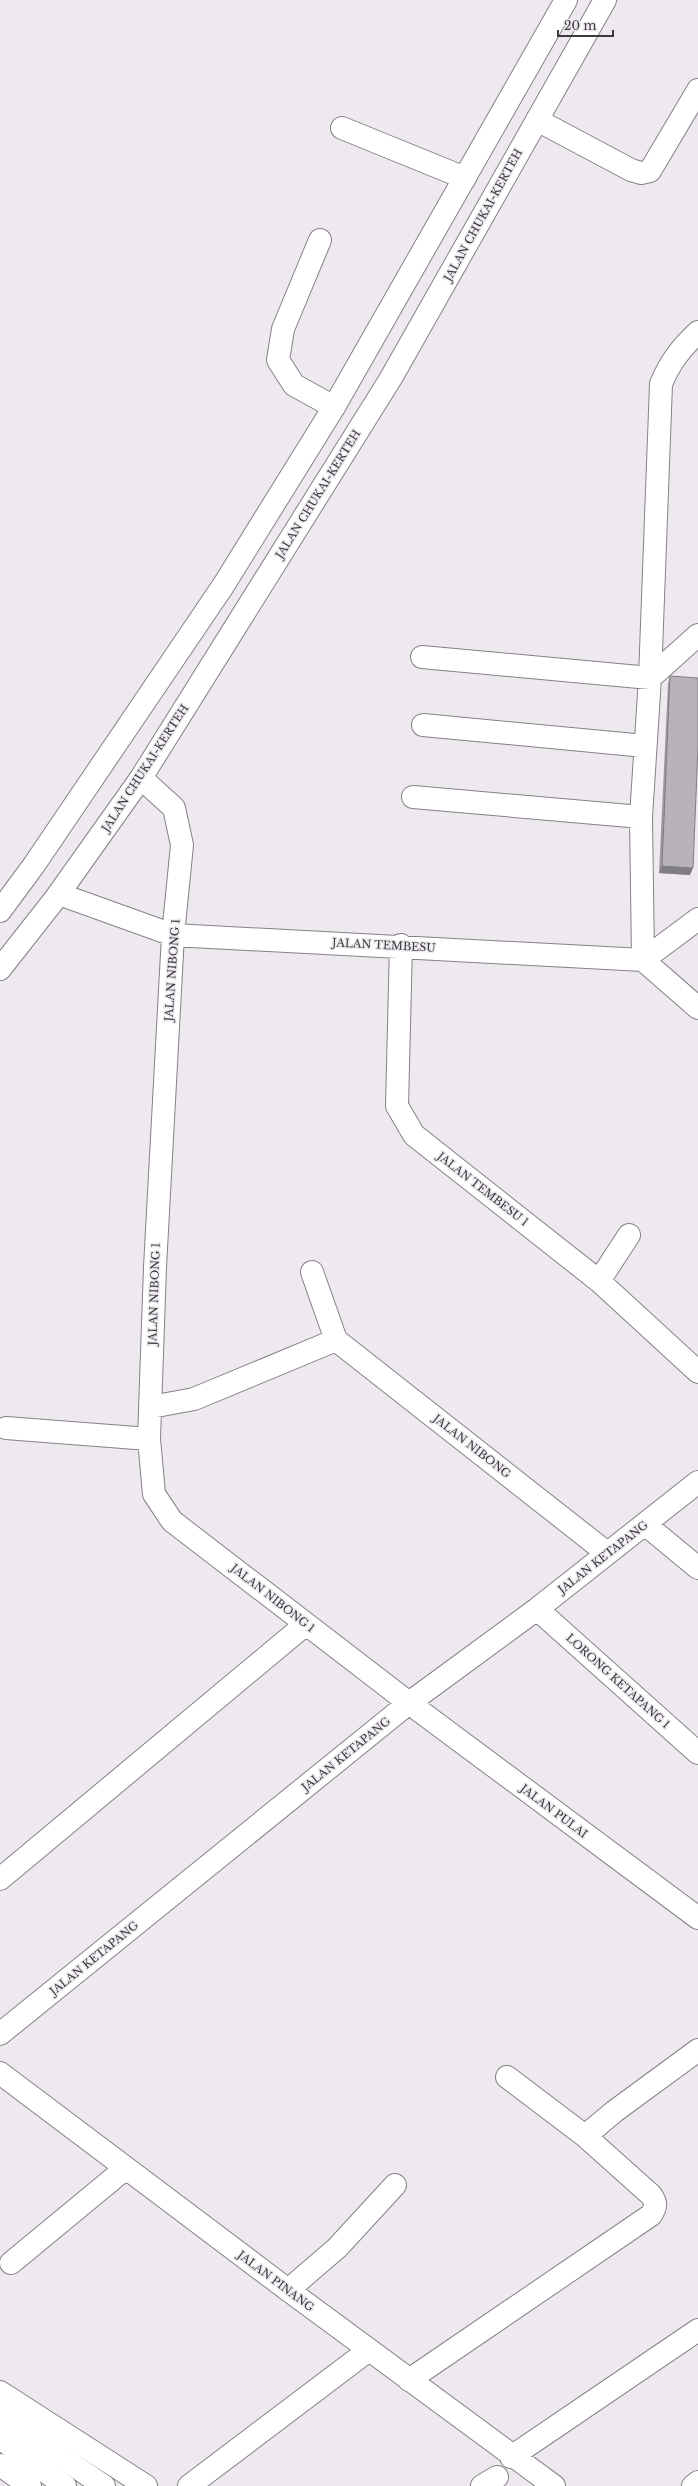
<svg xmlns="http://www.w3.org/2000/svg" width="698" height="2486" font-family="'Libre Baskerville',serif">
<style>
.lines{fill:none;stroke-linecap:round;stroke-linejoin:round}
.minor-casing{stroke:#858187;stroke-width:24}
.major-casing{stroke:#858187;stroke-width:24}
.highway-casing{stroke:#858187;stroke-width:24}
.minor{stroke:#fff;stroke-width:22}
.major{stroke:#fff;stroke-width:22}
.highway{stroke:#fff;stroke-width:22}
.wall{fill:#9d9a9f}
.shaded-wall{fill:#807d82}
.building{fill:#b7b3b9;stroke:#807d82}
.labels{text-anchor:middle;dominant-baseline:central;stroke-width:3;stroke-linejoin:round;paint-order:stroke}
.street-label{font-size:11px;fill:#3a393b;stroke:#ede9ef}
</style>
<rect width="100%" height="100%" fill="#ede9ef"/>
<g class="lines">
<defs>
<path id="minor" d="M 537,120 L 631,170 L 641,173 L 650,171 L 698,90
M 342,128 L 465,178
M 320,240 L 283,329 L 278,360 L 294,385 L 334,407
M 422,657 L 650,678 L 698,635
M 423,725 L 645,746
M 141,778 L 174,808 L 182,845 L 173,935 L 155,1267 L 149,1439 L 154,1494 L 172,1521 L 409,1703 L 698,1918
M 413,797 L 641,817
M 59,894 L 173,935 L 643,960 L 698,1008
M 401,945 L 397,1106 L 414,1135 L 599,1281 L 698,1372
M 643,960 L 641,817 L 650,678 L 661,384 C 670,362 681,348 698,332
M 643,960 L 698,919
M 312,1272 L 336,1340
M 599,1281 L 629,1235
M 336,1340 L 607,1553
M 151,1407 L 194,1399 L 336,1340
M 6,1428 L 149,1439
M 646,1525 L 698,1568
M 537,1609 L 698,1753
M 0,1879 L 306,1624
M 0,2034 L 409,1703 L 537,1609 L 698,1482
M 0,2073 L 288,2290 L 554,2486
M 507,2077 L 585,2136
M 11,2263 L 126,2168
M 288,2290 L 337,2248 L 395,2185
M 409,2380 L 651,2215 C 656,2207 657,2203 651,2195 L 585,2136 L 615,2111 L 698,2050
M 0,2392 L 146,2486
M 511,2457 L 698,2330
M 189,2486 L 369,2350
M 482,2486 L 497,2477
M 693,2486 L 698,2482"/>
<path id="major" d="M 0,2438 L 65,2486
M 0,2465 L 30,2486"/>
<path id="highway" d="M 0,911 L 34,865 L 223,586 L 334,407 L 566,0
M 0,969 L 55,899 L 141,778 L 391,378 L 605,0
M 0,2415 L 104,2486"/>
</defs>
<!-- minor casing -->
<use href="#minor" class="minor-casing"/>
<!-- major casing -->
<use href="#major" class="major-casing"/>
<!-- highway casing -->
<use href="#highway" class="highway-casing"/>
<!-- minor -->
<use href="#minor" class="minor"/>
<!-- major -->
<use href="#major" class="major"/>
<!-- highway -->
<use href="#highway" class="highway"/>
</g>
<!-- wall -->
<path class="wall" d="M 670,676 L 690,875 L 659,873 L 668,683 Z"/>
<!-- shaded-wall -->
<path class="shaded-wall" d="M 662,866 L 693,868 L 690,875 L 659,873 Z"/>
<!-- building -->
<path class="building" d="M 670,676 L 698,678 L 698,747 L 693,868 L 662,866 Z"/>
<g class="labels">
<!-- street labels -->
<g class="street-label">
<text transform="translate(483 215) rotate(-61)">JALAN CHUKAI-KERTEH</text>
<text transform="translate(318 494) rotate(-58)">JALAN CHUKAI-KERTEH</text>
<text transform="translate(145 768) rotate(-57)">JALAN CHUKAI-KERTEH</text>
<text transform="translate(384 945) rotate(3)">JALAN TEMBESU</text>
<text transform="translate(172 970) rotate(-86)">JALAN NIBONG 1</text>
<text transform="translate(483 1189) rotate(38)">JALAN TEMBESU 1</text>
<text transform="translate(154 1294) rotate(-88)">JALAN NIBONG 1</text>
<text transform="translate(472 1446) rotate(38)">JALAN NIBONG</text>
<text transform="translate(603 1557) rotate(-38)">JALAN KETAPANG</text>
<text transform="translate(273 1598) rotate(38)">JALAN NIBONG 1</text>
<text transform="translate(618 1681) rotate(42)">LORONG KETAPANG 1</text>
<text transform="translate(346 1754) rotate(-39)">JALAN KETAPANG</text>
<text transform="translate(554 1811) rotate(37)">JALAN PULAI</text>
<text transform="translate(94 1958) rotate(-39)">JALAN KETAPANG</text>
<text transform="translate(276 2281) rotate(37)">JALAN PINANG</text>
</g>
</g>
<!-- scale -->
<path d="M558 30v6h55v-6" fill="none" stroke="#3a393b" stroke-width="2"/>
<text x="564" y="30" font-size="12" fill="#3a393b" stroke="#ede9ef" stroke-width="3" paint-order="stroke">20 m</text>
</svg>
